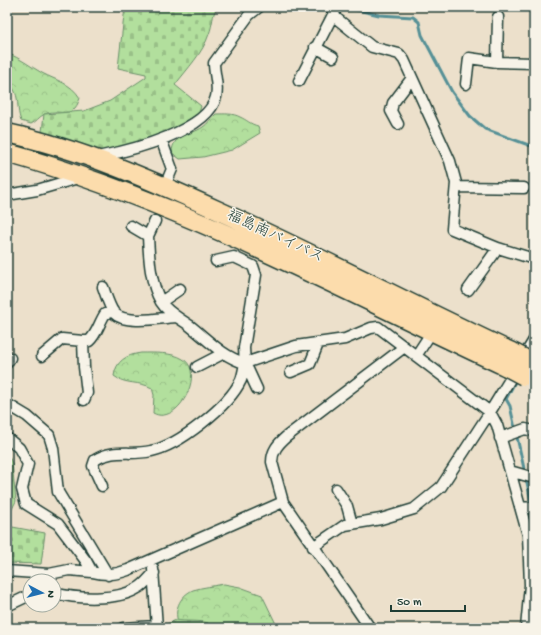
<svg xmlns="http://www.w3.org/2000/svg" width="541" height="635" font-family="'Gochi Hand','Klee One',sans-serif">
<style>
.forest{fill:url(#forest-crowns);stroke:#688e68}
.cemetery{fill:url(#cemetery-stones);stroke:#688e68}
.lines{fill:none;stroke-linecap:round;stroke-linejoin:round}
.stream{stroke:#559096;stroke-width:3}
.street-casing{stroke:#1f3d34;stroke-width:13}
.highway-casing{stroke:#1f3d34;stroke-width:21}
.street{stroke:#f7f3e8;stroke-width:10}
.highway{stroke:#fcdcac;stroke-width:18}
.highway-bridge-casing{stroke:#1f3d34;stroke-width:21;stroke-linecap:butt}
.highway-bridge{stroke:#fcdcac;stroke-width:18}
.labels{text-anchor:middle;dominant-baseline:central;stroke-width:3;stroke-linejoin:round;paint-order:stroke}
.street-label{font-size:15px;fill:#1f3d34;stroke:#f7f3e8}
</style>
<defs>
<pattern id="forest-crowns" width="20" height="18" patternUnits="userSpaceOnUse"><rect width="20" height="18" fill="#b2df9d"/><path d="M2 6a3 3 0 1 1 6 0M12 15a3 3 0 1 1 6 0" fill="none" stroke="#99c088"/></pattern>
<pattern id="cemetery-stones" width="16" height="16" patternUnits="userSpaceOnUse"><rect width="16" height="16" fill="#b2df9d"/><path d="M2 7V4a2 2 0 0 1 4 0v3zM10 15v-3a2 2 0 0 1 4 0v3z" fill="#99c088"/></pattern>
</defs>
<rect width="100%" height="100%" fill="#ece0cb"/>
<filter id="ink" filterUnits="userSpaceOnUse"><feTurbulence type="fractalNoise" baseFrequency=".025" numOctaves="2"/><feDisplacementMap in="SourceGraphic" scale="8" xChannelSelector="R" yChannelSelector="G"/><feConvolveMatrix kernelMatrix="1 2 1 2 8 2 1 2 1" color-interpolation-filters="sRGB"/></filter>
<g filter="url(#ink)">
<!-- forest -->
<path class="forest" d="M 7,53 C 20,58 30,66 42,73 C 57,81 71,83 80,98 C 72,123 58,106 43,115 C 39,117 36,122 31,124 L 21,121 C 15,105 22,95 7,81 Z
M 216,114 C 224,114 233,113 240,117 C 247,120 250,124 258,126 L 260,133 L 232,150 L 203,157 L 180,159 L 172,153 C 172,134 190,136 203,127 C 208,124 211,118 216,114 Z
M 141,353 C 153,353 172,352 183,359 C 206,372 178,427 153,413 L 154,395 L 152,388 C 140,381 125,385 114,376 C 116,361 126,355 141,353 Z
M 7,453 L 12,463 L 16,501 L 9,515 L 7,515 Z
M 224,584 L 240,587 L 262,595 L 278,628 L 201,628 L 179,624 C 173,612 179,596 193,590 C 203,587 214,586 224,584 Z"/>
<!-- cemetery -->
<path class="cemetery" d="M 125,7 L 217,7 C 212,15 213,24 209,34 C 203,53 187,69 175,85 L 201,106 L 199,113 L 158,138 L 98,152 L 42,132 L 44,114 L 84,111 L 110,101 L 146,77 L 146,74 L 118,68 Z
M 7,526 L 45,533 L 41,564 L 7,563 Z
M 176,620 C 186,622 198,620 208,623 L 209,628 L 158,628 Z"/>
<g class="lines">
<!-- stream -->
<path class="stream" d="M 345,7 L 379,15 L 413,17 L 419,22 L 422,35 L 452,92 L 470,116 L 485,129 L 534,147
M 517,378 L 506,399 L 510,406 L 525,473
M 526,478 L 534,515"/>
<defs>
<path id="street" d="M 331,7 L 336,18 L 372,47 L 399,54 L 404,60 L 450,161 L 456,183 L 452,229 L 498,248 L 534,259
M 315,47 L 333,57
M 497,62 L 498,17
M 299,81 L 336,9
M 466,84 L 469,58 L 497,62 L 534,63
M 398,124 L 391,111 L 393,103 L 412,78
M 161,139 L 172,169 L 167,181
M 102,156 C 132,150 208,131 216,97 C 219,85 214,75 214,63 L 249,15 L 259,7
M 456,187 L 524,188
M 7,195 L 37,190 L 78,178
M 131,226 L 148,236 C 149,257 150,283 161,302 C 167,312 179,318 189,325 C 207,339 223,357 245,363 L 296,346 L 345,339 L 371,328 L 378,327 L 490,412 L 497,425 L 528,535 L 530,585 L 526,628
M 148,236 L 155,221
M 216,261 L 234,257 L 253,266 L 256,275 L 244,348 L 245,363 L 257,389
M 103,287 C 106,295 109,306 114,313 C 125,325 161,318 176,317
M 468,290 L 498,248
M 161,302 L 180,289
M 42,356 L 62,339 L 83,341
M 416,356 L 431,333
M 7,363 L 10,358
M 197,367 L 224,353
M 291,372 L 310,364 L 318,344
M 84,400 L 87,393 L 84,367 L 83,341 L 89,341 C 97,334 99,323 105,314 L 113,311
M 7,404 L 27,416 L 49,435 L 53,448 L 58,492 L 108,575
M 7,438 L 19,448 L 28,464 L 22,489 L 26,504 L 58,524 L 86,561 L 92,572 C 105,575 115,575 128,570 L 283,502
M 500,438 L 525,429 L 534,431
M 510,471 L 534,478
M 102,486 L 93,466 L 95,460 C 115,448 129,456 151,451 C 178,446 229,406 241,380 C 243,375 244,368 245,363
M 336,489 L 347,506 L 352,524
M 520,507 L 534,508
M 313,547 L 345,525 L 381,519 L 414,509 L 441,487 L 490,412 L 534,340
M 153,569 L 157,628
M 7,571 L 49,574 L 69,570 L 92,572
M 54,593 C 77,599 117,601 138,588 C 144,585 149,578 154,573
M 7,606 L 30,595
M 123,628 L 156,626
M 370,628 L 283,502 L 272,462 C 272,451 278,444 286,437 L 403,348"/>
<path id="highway" d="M 7,133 C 81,149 151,180 219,211 C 319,256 415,307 514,353
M 7,153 C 182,202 343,291 507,367"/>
</defs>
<!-- street casing -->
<use href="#street" class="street-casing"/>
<!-- highway casing -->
<use href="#highway" class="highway-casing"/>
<!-- street -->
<use href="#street" class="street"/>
<!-- highway -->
<use href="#highway" class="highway"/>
<defs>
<path id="highway-bridge" d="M 514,353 L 533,363
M 507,367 L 524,376"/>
</defs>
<!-- highway-bridge casing -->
<use href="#highway-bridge" class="highway-bridge-casing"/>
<!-- highway-bridge -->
<use href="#highway-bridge" class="highway-bridge"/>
</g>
</g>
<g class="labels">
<!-- street labels -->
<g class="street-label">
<text transform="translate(275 237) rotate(25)">福島南バイパス</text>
</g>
</g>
<!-- margin -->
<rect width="541" height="635" fill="none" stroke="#f7f3e8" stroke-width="24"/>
<rect x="12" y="12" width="517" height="611" fill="none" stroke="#1f3d34" stroke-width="1.5" filter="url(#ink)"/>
<!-- north arrow -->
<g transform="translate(42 593) rotate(97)"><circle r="19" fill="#f7f3e8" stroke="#a1aaa0"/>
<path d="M0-3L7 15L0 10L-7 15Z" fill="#1f6fb2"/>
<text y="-6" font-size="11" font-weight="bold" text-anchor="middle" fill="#1f3d34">N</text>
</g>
<!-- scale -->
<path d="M391 605v6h74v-6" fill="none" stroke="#1f3d34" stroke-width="2"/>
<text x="397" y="605" font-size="12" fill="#1f3d34" stroke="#f7f3e8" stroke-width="3" paint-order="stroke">50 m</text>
</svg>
